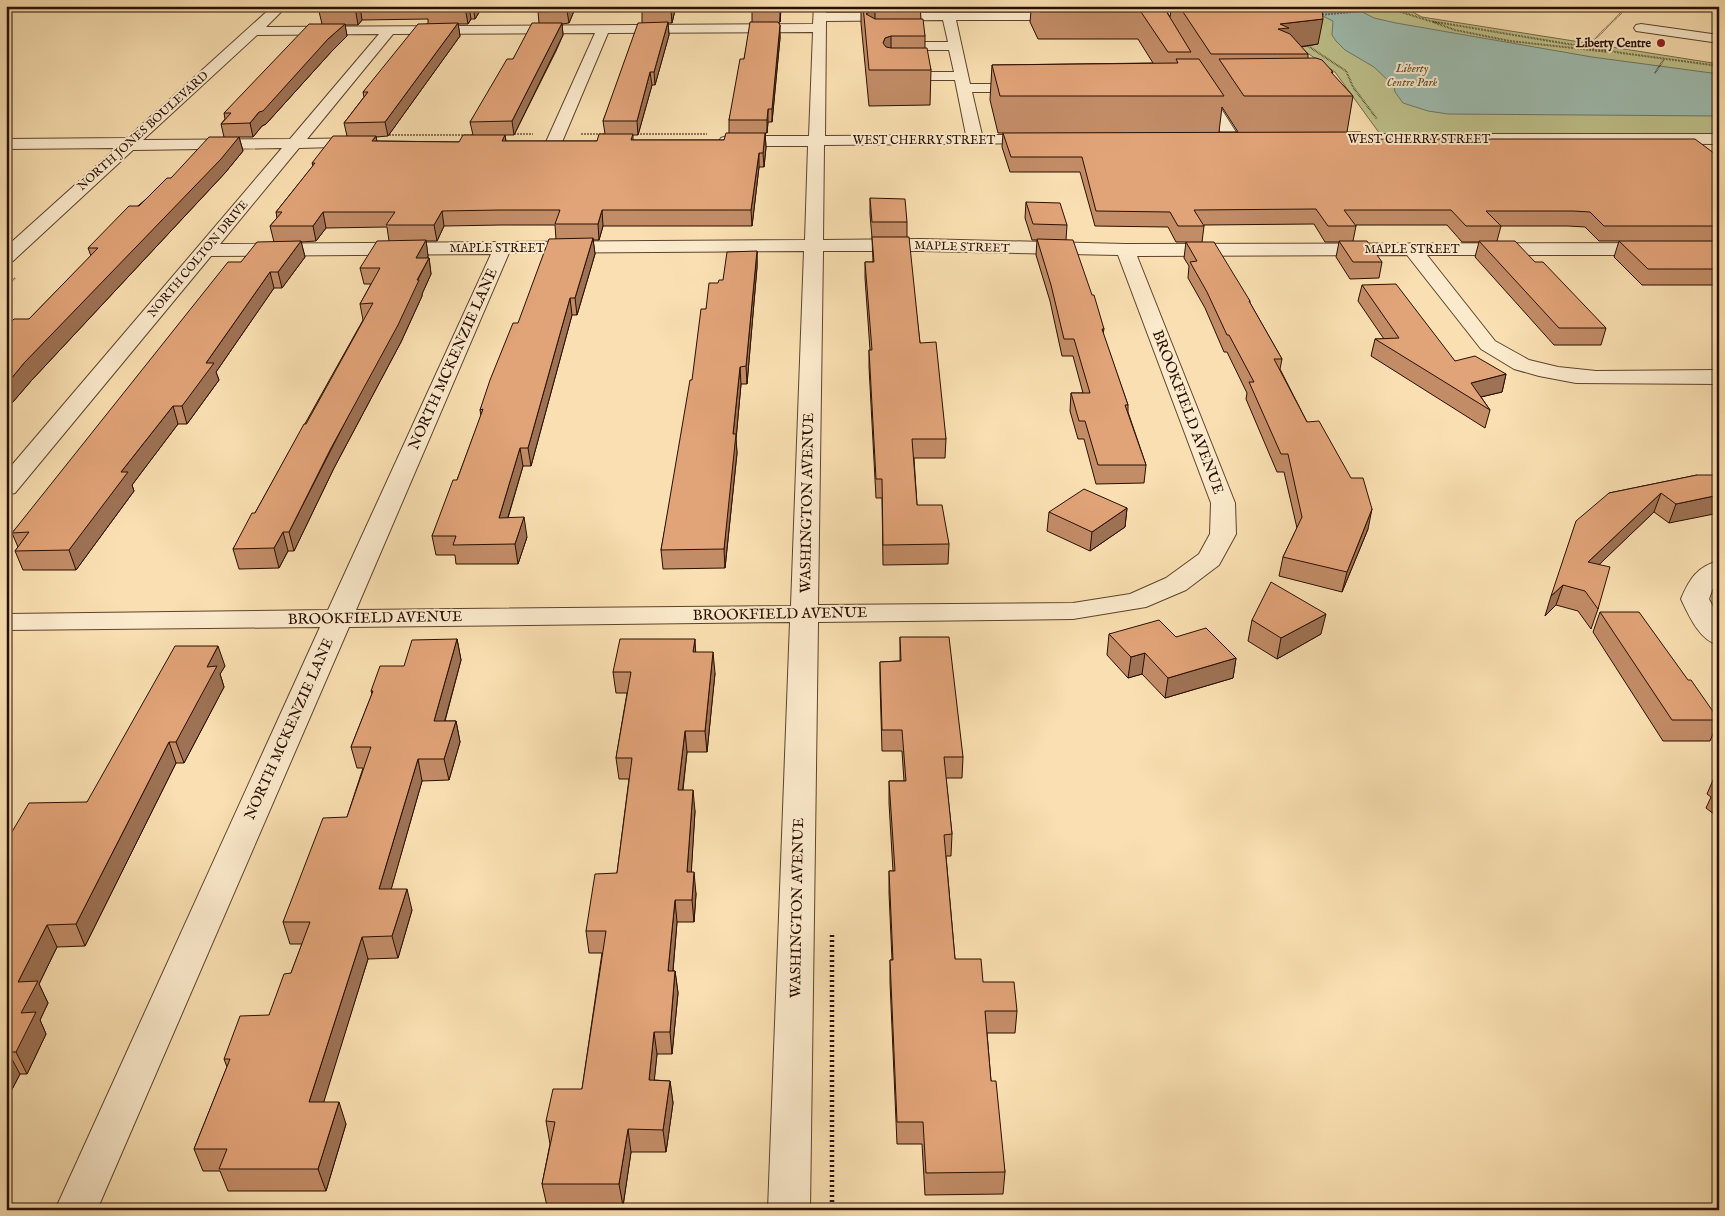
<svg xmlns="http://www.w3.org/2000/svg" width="1725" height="1216" font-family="'IM FELL English',serif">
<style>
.green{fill:#bec18b;stroke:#746846}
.water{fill:#9ebcaf;stroke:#6f7769}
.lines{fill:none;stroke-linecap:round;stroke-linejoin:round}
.minor-casing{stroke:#5d432c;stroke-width:2}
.path-far1{stroke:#290f00;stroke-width:2;stroke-dasharray:0.5 1;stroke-linecap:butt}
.path{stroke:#290f00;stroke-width:4.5;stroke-dasharray:2 3;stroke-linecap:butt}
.minor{fill:#fbeacc;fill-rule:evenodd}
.wall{fill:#c28c67;stroke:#290f00;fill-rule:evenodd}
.shaded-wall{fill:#9e7254;stroke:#290f00}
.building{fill:#e1a378;stroke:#290f00}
.poi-dot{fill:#8f2418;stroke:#fbeacc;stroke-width:2}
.labels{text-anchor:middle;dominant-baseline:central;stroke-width:4;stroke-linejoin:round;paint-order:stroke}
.far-poi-label{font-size:12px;font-weight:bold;fill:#290f00;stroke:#fbeacc;text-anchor:end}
.far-park-label{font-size:12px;font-style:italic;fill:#5d4d31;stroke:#fbeacc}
.far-street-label{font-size:12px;fill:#290f00;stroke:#fbeacc}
.street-label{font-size:15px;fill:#290f00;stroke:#fbeacc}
</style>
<rect width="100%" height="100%" fill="#f9dfb1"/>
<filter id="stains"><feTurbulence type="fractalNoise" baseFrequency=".004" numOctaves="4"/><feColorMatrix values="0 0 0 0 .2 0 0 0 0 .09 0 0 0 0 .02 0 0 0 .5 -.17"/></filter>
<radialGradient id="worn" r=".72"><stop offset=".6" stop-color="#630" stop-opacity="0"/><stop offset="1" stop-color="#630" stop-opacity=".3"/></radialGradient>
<!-- green -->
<path class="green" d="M 1258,6 L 1401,6 L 1422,17 L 1719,64 L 1719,134 L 1380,134 L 1335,72 L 1287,39 Z"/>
<!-- water -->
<path class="water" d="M 1302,6 L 1351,6 L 1374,18 L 1396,23 L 1592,57 L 1719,74 L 1719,116 L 1448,114 L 1428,111 L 1403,103 L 1395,92 L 1394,86 L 1374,67 L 1345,50 L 1336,41 L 1332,35 L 1333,21 Z"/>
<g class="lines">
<defs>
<path id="minor" d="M 273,6 L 287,6 L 266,27 L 813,24 L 814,6 L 826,6 L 826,13 L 1074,13 L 1075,16 L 1069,20 L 956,20 L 970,84 L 1028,84 L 1033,85 L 1035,88 L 1033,91 L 1028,92 L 972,92 L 982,135 L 1039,135 L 1045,137 L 1047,140 L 1045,143 L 824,145 L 823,240 L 921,239 L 1125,244 L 1719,243 L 1719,255 L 1427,255 L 1495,341 L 1529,360 L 1558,367 L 1596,371 L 1719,370 L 1719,384 L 1576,383 L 1539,376 L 1514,369 L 1481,349 L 1407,255 L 1137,256 L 1235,503 L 1236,534 L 1219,565 L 1186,590 L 1146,607 L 1073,619 L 818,622 L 810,1210 L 768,1210 L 790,622 L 349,627 L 97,1210 L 55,1210 L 320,627 L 6,630 L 6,614 L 328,610 L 491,254 L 211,256 L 15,493 L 6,495 L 6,472 L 282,148 L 133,150 L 13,261 L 6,263 L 6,247 L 116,148 L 6,149 L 6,139 L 127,138 ZM 943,20 L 948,42 L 887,42 L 880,46 L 887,50 L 949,50 L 954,72 L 893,72 L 888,73 L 886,76 L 888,79 L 893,80 L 955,80 L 966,135 L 825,136 L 826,21 ZM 813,32 L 809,136 L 727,136 L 721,138 L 719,141 L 721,144 L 727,146 L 808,146 L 805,240 L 220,244 L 299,148 L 370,146 L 372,143 L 370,140 L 364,138 L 307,139 L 393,34 L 595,33 L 546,142 L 548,145 L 560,145 L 562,142 L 608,33 ZM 379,34 L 290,139 L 143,140 L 257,35 ZM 804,251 L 791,606 L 356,610 L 509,253 ZM 823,251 L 921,251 L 1118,255 L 1211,503 L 1210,534 L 1199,554 L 1166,578 L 1130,594 L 1073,603 L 818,605 Z
M 1704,6 L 1719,6 L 1719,15 Z
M 1641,24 L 1719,35 L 1719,43 L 1636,31 L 1634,28 L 1636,25 Z
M 1201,84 L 1206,85 L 1208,88 L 1241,140 L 1239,143 L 1227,143 L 1225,140 L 1194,88 L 1196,85 Z
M 1330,134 L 1719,134 L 1719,144 L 1324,142 L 1322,139 L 1324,136 Z
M 1719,561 L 1719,582 L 1714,585 L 1709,599 L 1719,618 L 1719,645 C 1700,641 1689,616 1681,599 C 1689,580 1697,566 1719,561 Z"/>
</defs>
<!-- minor casing -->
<use href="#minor" class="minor-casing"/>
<!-- path-far1 -->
<path class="path-far1" d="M 1382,6 L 1430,21 L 1622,53 L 1719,66
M 1319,15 L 1385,9
M 1433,22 L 1455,30 L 1510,41 L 1609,52
M 1305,44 L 1346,71 L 1353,87 L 1377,119
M 1588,46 L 1628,6
M 1655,73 L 1664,59
M 511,134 L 533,134
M 581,134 L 608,134
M 634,134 L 707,134
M 386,135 L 475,135
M 6,287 L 15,278"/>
<!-- path -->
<path class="path" d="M 832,935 L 832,1210"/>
<!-- minor -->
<use href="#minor" class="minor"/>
</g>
<!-- wall -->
<path class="wall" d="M 319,6 L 483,6 L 475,19 L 471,19 L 468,24 L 458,24 L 460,36 L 388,136 L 376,137 L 377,141 L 459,142 L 473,135 L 470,122 L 513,59 L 539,23 L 538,12 L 541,6 L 574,6 L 574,11 L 569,23 L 562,24 L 563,35 L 556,51 L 514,135 L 505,135 L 506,141 L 597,141 L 605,134 L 603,121 L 642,23 L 642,11 L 675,10 L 672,23 L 668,23 L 669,35 L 655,85 L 652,85 L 638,135 L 633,135 L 633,140 L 724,140 L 729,133 L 729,120 L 744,59 L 752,22 L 752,6 L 781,6 L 780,22 L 779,22 L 780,38 L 772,122 L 768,122 L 767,133 L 765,133 L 766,147 L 764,167 L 759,167 L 752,226 L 603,226 L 599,240 L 593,240 L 595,254 L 577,315 L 572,315 L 531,466 L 523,466 L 508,518 L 527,537 L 518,564 L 456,564 L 455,555 L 436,555 L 432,536 L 457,480 L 481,416 L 480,410 L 556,239 L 555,225 L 501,225 L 444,226 L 437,241 L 426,241 L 428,256 L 428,258 L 429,258 L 431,274 L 422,294 L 422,296 L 401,342 L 334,468 L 294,551 L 288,551 L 279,568 L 239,569 L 233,549 L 255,513 L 363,320 L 360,304 L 371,284 L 364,284 L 360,268 L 389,241 L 387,227 L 326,228 L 316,241 L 301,242 L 305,257 L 282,288 L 274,288 L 216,372 L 219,380 L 187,424 L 178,424 L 132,485 L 134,491 L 76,570 L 23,570 L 15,551 L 18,547 L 12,533 L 241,262 L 274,242 L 270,226 L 277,218 L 276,212 L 313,166 L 312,163 L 347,136 L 344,123 L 364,97 L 363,92 L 428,23 L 428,19 L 362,20 L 358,25 L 345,25 L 347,36 L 331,52 L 266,124 L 262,126 L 253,137 L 239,137 L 243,151 L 225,173 L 31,381 L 6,410 L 6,327 L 29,319 L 91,256 L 88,248 L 171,178 L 224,137 L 221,124 L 225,119 L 224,113 L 322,24 L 318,7 Z
M 861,6 L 920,6 L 921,19 L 925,36 L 925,48 L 931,70 L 930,105 L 869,106 L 861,23 Z
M 1025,6 L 1295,6 L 1318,44 L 1301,47 L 1308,54 L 1308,58 L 1333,72 L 1332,74 L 1353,96 L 1347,132 L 1367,139 L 1719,157 L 1719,285 L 1642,285 L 1614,257 L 1619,241 L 1599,241 L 1585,227 L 1568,226 L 1501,226 L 1497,241 L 1535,262 L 1606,328 L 1601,345 L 1554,345 L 1475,257 L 1479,242 L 1462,242 L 1447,225 L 1356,225 L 1356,226 L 1353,241 L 1382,262 L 1379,278 L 1350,279 L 1336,257 L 1339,242 L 1325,242 L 1314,224 L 1204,225 L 1204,226 L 1202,242 L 1250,301 L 1250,303 L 1282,359 L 1280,369 L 1307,422 L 1368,529 L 1342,592 L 1279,576 L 1283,557 L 1297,528 L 1284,472 L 1277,472 L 1246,399 L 1247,393 L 1227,352 L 1224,352 L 1205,308 L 1188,278 L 1189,266 L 1184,258 L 1186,242 L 1176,242 L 1168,227 L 1095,226 L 1080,172 L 1010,172 L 1002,147 L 1003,133 L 998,133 L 990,100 L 992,65 L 1153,63 L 1138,39 L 1038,39 L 1030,22 L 1031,11 L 1026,11 ZM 1166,10 L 1171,10 L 1170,17 ZM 1222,107 L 1238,132 L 1219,132 Z
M 870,198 L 907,222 L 907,237 L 920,343 L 946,439 L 945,458 L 914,458 L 917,505 L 949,544 L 948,564 L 883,565 L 882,498 L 876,498 L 869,367 L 869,350 L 870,350 L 865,278 L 865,262 L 873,262 L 872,238 L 870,214 Z
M 1026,202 L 1067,225 L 1066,240 L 1104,329 L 1103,334 L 1128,405 L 1128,412 L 1146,465 L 1144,483 L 1096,484 L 1084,439 L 1078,439 L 1070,411 L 1071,393 L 1083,393 L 1073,356 L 1062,356 L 1050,301 L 1036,255 L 1037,240 L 1032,240 L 1025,218 Z
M 757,251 L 757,267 L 747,384 L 741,384 L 736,439 L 737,453 L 725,568 L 663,569 L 661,550 L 706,309 L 723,280 Z
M 1362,285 L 1455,361 L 1506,374 L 1502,392 L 1481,397 L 1490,410 L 1485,428 L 1371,356 L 1375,339 L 1384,339 L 1358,301 Z
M 1697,475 L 1669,523 L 1654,512 L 1599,564 L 1598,609 L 1591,629 L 1578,611 L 1556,605 L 1545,616 L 1609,493 Z
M 1127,508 L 1125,527 L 1090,551 L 1047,531 L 1049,512 Z
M 1600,612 L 1719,720 L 1710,741 L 1663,741 L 1593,632 Z
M 1252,620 L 1321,634 L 1277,659 L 1248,641 Z
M 1109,634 L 1176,637 L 1236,658 L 1233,678 L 1165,698 L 1142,674 L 1128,678 L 1107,655 Z
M 900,637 L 963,757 L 962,778 L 946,778 L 952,834 L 951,856 L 946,856 L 955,959 L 1017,1011 L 1015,1033 L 987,1033 L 991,1081 L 1005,1172 L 1003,1194 L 925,1195 L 922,1144 L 897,1144 L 890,982 L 890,960 L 892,960 L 889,893 L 889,871 L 893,871 L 889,803 L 889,781 L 904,781 L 902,751 L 882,751 L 880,682 L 880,662 L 900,661 Z
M 457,639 L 461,660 L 445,721 L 456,721 L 460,742 L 449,780 L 422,781 L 391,889 L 412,910 L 398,958 L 368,959 L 323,1102 L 346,1124 L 326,1191 L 228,1191 L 220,1171 L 203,1171 L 194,1149 L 227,1067 L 224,1059 L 269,1015 L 291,973 L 302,944 L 290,944 L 283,922 L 347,817 L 363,768 L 357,768 L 351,747 L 372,694 L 371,691 L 404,666 Z
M 696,652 L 715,673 L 707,752 L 687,752 L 683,790 L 695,811 L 691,872 L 696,894 L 694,922 L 677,922 L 673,971 L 675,971 L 678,993 L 672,1054 L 657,1054 L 654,1080 L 670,1081 L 673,1103 L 666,1152 L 631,1152 L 623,1206 L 547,1206 L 542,1184 L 550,1144 L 546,1121 L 582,1089 L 602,953 L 589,953 L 586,931 L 617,873 L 629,779 L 619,779 L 616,758 L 627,693 L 616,693 L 613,672 Z
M 225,666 L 220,674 L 224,687 L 184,763 L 176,763 L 85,946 L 57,947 L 39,984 L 48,1003 L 40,1020 L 46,1034 L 27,1074 L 20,1074 L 6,1101 L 6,842 L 87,802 Z
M 1719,772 L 1719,818 L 1706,808 L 1711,797 L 1707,794 L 1716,773 Z"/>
<!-- shaded-wall -->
<path class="shaded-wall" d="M 355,6 L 360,6 L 362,20 L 358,25 L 355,7 Z
M 469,6 L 471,19 L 468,24 L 465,7 Z
M 473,6 L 483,6 L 475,19 Z
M 570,6 L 574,6 L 574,11 L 569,23 L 567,11 Z
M 672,6 L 675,6 L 675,10 L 672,23 L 671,11 Z
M 780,6 L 781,6 L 781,10 L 780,22 Z
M 875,8 L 875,40 L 866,14 Z
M 1323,19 L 1318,44 L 1285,49 L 1274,54 L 1280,24 Z
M 668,22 L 669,35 L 655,85 L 654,72 Z
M 458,23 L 460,36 L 388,136 L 385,122 Z
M 562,23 L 563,35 L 514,135 L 512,121 Z
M 345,24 L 347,36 L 331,52 L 266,124 L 262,126 L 253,137 L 250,123 L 259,112 L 328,39 Z
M 780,25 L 780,38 L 772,122 L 772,109 Z
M 891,36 L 891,70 L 883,43 L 885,38 Z
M 650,72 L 652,85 L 638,135 L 637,121 Z
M 768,109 L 768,122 L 767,133 L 767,120 Z
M 765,133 L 766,147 L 764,167 L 763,153 Z
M 505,135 L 507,149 L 502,141 Z
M 376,136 L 378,150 L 372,141 Z
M 239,137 L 243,151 L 225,173 L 31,381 L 6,410 L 6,385 L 24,363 Z
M 759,153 L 759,167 L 752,226 L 751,210 Z
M 602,210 L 603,226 L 599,240 L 598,224 Z
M 442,211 L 444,226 L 437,241 L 434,225 Z
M 323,212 L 326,228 L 316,241 L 313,226 Z
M 593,238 L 595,254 L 577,315 L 575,298 Z
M 426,240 L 428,256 L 419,274 L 416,258 Z
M 301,241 L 305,257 L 282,288 L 278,272 Z
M 757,251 L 757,267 L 747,384 L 746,366 Z
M 429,258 L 431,274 L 422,294 L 422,296 L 401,342 L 334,468 L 294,551 L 289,532 Z
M 270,272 L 274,288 L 216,372 L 219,380 L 187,424 L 182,406 L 206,363 Z
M 570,298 L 572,315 L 531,466 L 528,448 Z
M 740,367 L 741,384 L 736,439 L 737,453 L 725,568 L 724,549 L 733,434 Z
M 1506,374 L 1502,392 L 1472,399 L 1471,383 Z
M 173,406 L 178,424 L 132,485 L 134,491 L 76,570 L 69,550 L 121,472 Z
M 520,448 L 523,466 L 502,537 L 499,518 Z
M 1661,493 L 1654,512 L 1581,582 L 1588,562 Z
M 1719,495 L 1719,513 L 1669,523 L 1676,504 Z
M 1127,508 L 1125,527 L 1090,551 L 1092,532 Z
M 1372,509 L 1368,529 L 1342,592 L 1347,572 Z
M 524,517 L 527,537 L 518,564 L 515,544 Z
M 283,532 L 288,551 L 279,568 L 274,548 Z
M 1563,585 L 1556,605 L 1545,616 L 1551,596 Z
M 1326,614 L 1321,634 L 1277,659 L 1281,638 Z
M 457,639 L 461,660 L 439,742 L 434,721 Z
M 695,639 L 696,659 L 693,652 Z
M 218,646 L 225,666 L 220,674 L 224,687 L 184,763 L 176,742 L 207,667 Z
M 713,652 L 715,673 L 707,752 L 705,731 Z
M 1145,653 L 1142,674 L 1128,678 L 1131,657 Z
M 1236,658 L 1233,678 L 1165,698 L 1168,678 Z
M 456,721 L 460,742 L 449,780 L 444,759 Z
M 685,731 L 687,752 L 680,812 L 678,790 Z
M 169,742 L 176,763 L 85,946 L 76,924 Z
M 418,759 L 422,781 L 385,911 L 379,889 Z
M 693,790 L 695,811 L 690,894 L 687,872 Z
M 694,872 L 696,894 L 694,922 L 692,900 Z
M 407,889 L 412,910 L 398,958 L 392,936 Z
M 675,900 L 677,922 L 671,993 L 668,971 Z
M 47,925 L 57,947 L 39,984 L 48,1003 L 40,1020 L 46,1034 L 27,1074 L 16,1052 L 18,982 Z
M 362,937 L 368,959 L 317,1124 L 309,1102 Z
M 675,971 L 678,993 L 672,1054 L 670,1032 Z
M 654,1032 L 657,1054 L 652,1103 L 649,1080 Z
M 8,1052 L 20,1074 L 6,1101 L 6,1056 Z
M 670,1081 L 673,1103 L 666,1152 L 663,1130 Z
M 339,1102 L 346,1124 L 326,1191 L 318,1169 Z
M 628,1129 L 631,1152 L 623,1206 L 619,1184 Z"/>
<!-- building -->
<path class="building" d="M 319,6 L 355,6 L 355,7 L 318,7 Z
M 426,6 L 465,6 L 426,7 Z
M 541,6 L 570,6 L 567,11 L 538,12 Z
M 643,6 L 672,6 L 671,11 L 642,11 Z
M 752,6 L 780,6 L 780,10 L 752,10 Z
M 863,6 L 920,6 L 921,8 L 875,8 L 866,14 L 875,19 L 923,19 L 925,36 L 891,36 L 885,38 L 883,43 L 886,47 L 891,48 L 927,48 L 931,70 L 869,70 Z
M 1037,6 L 1163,6 L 1191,52 L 1168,52 L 1141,12 L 1040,12 Z
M 1179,6 L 1295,6 L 1322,9 L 1323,19 L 1280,24 L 1289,28 L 1278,29 L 1290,34 L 1308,54 L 1211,54 Z
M 668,22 L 654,72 L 650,72 L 637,121 L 603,121 L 638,23 Z
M 750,22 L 778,22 L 780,25 L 772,109 L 768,109 L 767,120 L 729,120 L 740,59 L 744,59 Z
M 458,23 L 385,122 L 344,123 L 368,92 L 363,92 L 418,24 Z
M 532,23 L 562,23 L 512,121 L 470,122 L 507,59 L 513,59 Z
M 309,24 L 345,24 L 328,39 L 263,111 L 259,112 L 250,123 L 221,124 L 231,113 L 224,113 Z
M 1316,58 L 1322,60 L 1333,72 L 1331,72 L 1353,96 L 1244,96 L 1219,59 Z
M 1176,59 L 1199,59 L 1224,96 L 1000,96 L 992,65 L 1178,63 Z
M 1361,132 L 1367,139 L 1695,139 L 1719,157 L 1719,226 L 1604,226 L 1590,212 L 1573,211 L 1486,211 L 1501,226 L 1466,226 L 1451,210 L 1344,210 L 1356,226 L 1328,226 L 1316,209 L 1194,210 L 1204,226 L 1178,226 L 1170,212 L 1096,211 L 1082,157 L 1011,157 L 1003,133 Z
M 726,133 L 765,133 L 763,153 L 759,153 L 751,210 L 602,210 L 598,224 L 555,224 L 560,210 L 499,210 L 442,211 L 434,225 L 386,225 L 395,212 L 323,212 L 313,226 L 270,226 L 282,212 L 276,212 L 315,163 L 312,163 L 333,136 L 376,136 L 372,141 L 459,142 L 463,135 L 505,135 L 502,141 L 597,141 L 599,134 L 633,134 L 631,140 L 724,140 Z
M 209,137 L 239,137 L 221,159 L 24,363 L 6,385 L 6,327 L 14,319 L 29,319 L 98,248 L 88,248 L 129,206 L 139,206 L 167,178 L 171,178 Z
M 870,198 L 905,199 L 907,222 L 872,222 Z
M 1026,202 L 1060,203 L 1067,225 L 1033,224 Z
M 872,237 L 909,237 L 920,343 L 936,342 L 946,439 L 912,439 L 917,505 L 942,505 L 949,544 L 883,545 L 882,479 L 876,479 L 869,350 L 872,350 L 865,262 L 874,262 Z
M 593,238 L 575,298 L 570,298 L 528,448 L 520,448 L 499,518 L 524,517 L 515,544 L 453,545 L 456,536 L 432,536 L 453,480 L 457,480 L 483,409 L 480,410 L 490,380 L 513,323 L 518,323 L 549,239 Z
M 1037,239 L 1073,240 L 1092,295 L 1094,295 L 1104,329 L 1102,329 L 1128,405 L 1125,405 L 1146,465 L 1098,465 L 1085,421 L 1079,421 L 1071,393 L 1090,393 L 1074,339 L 1064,339 L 1051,285 Z
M 426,240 L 416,258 L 429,258 L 417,280 L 419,280 L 398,325 L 330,450 L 289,532 L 283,532 L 274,548 L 233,549 L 252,513 L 255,513 L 304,424 L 306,424 L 373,303 L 360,304 L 380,268 L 360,268 L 377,241 Z
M 301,241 L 278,272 L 270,272 L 206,363 L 214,363 L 182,406 L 173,406 L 121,472 L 128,472 L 69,550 L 15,551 L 29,532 L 12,533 L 228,262 L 241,262 L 257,242 Z
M 1339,241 L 1367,241 L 1382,262 L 1353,262 Z
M 1479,241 L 1515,241 L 1535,262 L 1543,262 L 1606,328 L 1559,328 Z
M 1619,241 L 1719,241 L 1719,269 L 1648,269 Z
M 1186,242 L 1214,242 L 1250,301 L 1249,301 L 1282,359 L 1274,359 L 1307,422 L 1319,421 L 1351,478 L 1363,478 L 1372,509 L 1347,572 L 1283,557 L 1302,517 L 1288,454 L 1281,454 L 1249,382 L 1254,382 L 1229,335 L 1227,335 L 1207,292 L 1190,262 L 1197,261 Z
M 757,251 L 746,366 L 740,367 L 733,434 L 736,434 L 724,549 L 661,550 L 690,380 L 692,380 L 701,309 L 706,309 L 709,283 L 718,283 L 719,280 L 723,280 L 727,252 Z
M 1396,284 L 1455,361 L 1475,356 L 1506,374 L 1471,383 L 1490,410 L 1375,339 L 1399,338 L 1362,285 Z
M 1697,475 L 1719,475 L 1719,495 L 1676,504 L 1661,493 L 1588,562 L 1610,567 L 1598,609 L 1585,591 L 1563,585 L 1551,596 L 1576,521 L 1609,493 Z
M 1084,489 L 1127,508 L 1092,532 L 1049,512 Z
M 1271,582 L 1326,614 L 1281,638 L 1252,620 Z
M 1600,612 L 1639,612 L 1688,680 L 1691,680 L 1719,720 L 1672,720 Z
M 1159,620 L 1176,637 L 1206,628 L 1236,658 L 1168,678 L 1145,653 L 1131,657 L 1109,634 Z
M 900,637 L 949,637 L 963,757 L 944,757 L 952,834 L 944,835 L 955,959 L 981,959 L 983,982 L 1014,982 L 1017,1011 L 985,1011 L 991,1081 L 996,1081 L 1005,1172 L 926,1173 L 923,1122 L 897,1122 L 890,960 L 893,960 L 889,871 L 895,871 L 889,781 L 906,781 L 902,730 L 882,730 L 880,662 L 901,661 Z
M 457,639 L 434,721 L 456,721 L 444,759 L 418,759 L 379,889 L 407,889 L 392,936 L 362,937 L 309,1102 L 339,1102 L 318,1169 L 219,1169 L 227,1149 L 194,1149 L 230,1059 L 224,1059 L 240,1016 L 269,1015 L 284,974 L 291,973 L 310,922 L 283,922 L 323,818 L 347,817 L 371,747 L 351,747 L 373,691 L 371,691 L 380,666 L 404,666 L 412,640 Z
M 620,639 L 695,639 L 693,652 L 713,652 L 705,731 L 685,731 L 678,790 L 693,790 L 687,872 L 694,872 L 692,900 L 675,900 L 668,971 L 675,971 L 670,1032 L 654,1032 L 649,1080 L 670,1081 L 663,1130 L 628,1129 L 619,1184 L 542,1184 L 555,1122 L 546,1121 L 553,1089 L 582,1089 L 606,931 L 586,931 L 595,874 L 617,873 L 632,758 L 616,758 L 631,672 L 613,672 Z
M 175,646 L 218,646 L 207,667 L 217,666 L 176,742 L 169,742 L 76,924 L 47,925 L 18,982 L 38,981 L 21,1013 L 36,1012 L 16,1052 L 8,1052 L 6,1056 L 6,842 L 29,803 L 87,802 Z"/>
<!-- markers -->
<circle class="poi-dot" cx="1661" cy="43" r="5"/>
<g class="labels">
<!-- far-poi labels -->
<g class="far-poi-label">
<text x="1651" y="43">Liberty Centre</text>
</g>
<!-- far-park labels -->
<g class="far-park-label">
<text x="1412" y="68">Liberty<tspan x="1412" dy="14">Centre Park</tspan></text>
</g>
<!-- far-street labels -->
<g class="far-street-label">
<text transform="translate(143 131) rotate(-42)">NORTH JONES BOULEVARD</text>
<text x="1419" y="139">WEST CHERRY STREET</text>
<text x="924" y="140">WEST CHERRY STREET</text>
<text transform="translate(962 247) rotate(2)">MAPLE STREET</text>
<text x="497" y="248">MAPLE STREET</text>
<text x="1412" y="249">MAPLE STREET</text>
<text transform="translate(198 259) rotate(-50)">NORTH COLTON DRIVE</text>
</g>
<!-- street labels -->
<g class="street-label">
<text transform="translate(453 359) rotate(-66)">NORTH MCKENZIE LANE</text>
<text transform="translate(1188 412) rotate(69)">BROOKFIELD AVENUE</text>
<text transform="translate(807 503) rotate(-89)">WASHINGTON AVENUE</text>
<text transform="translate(780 614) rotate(-1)">BROOKFIELD AVENUE</text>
<text transform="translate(375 618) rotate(-1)">BROOKFIELD AVENUE</text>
<text transform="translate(289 729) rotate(-66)">NORTH MCKENZIE LANE</text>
<text transform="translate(797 908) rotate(-89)">WASHINGTON AVENUE</text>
</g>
</g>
<!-- margin -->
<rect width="1725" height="1216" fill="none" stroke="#f9dfb1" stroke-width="25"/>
<rect x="8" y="8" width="1710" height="1201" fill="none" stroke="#290f00" stroke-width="2.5"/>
<rect x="12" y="12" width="1700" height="1191" fill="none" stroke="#290f00"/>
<rect width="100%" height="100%" filter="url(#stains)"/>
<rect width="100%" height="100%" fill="url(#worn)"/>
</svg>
